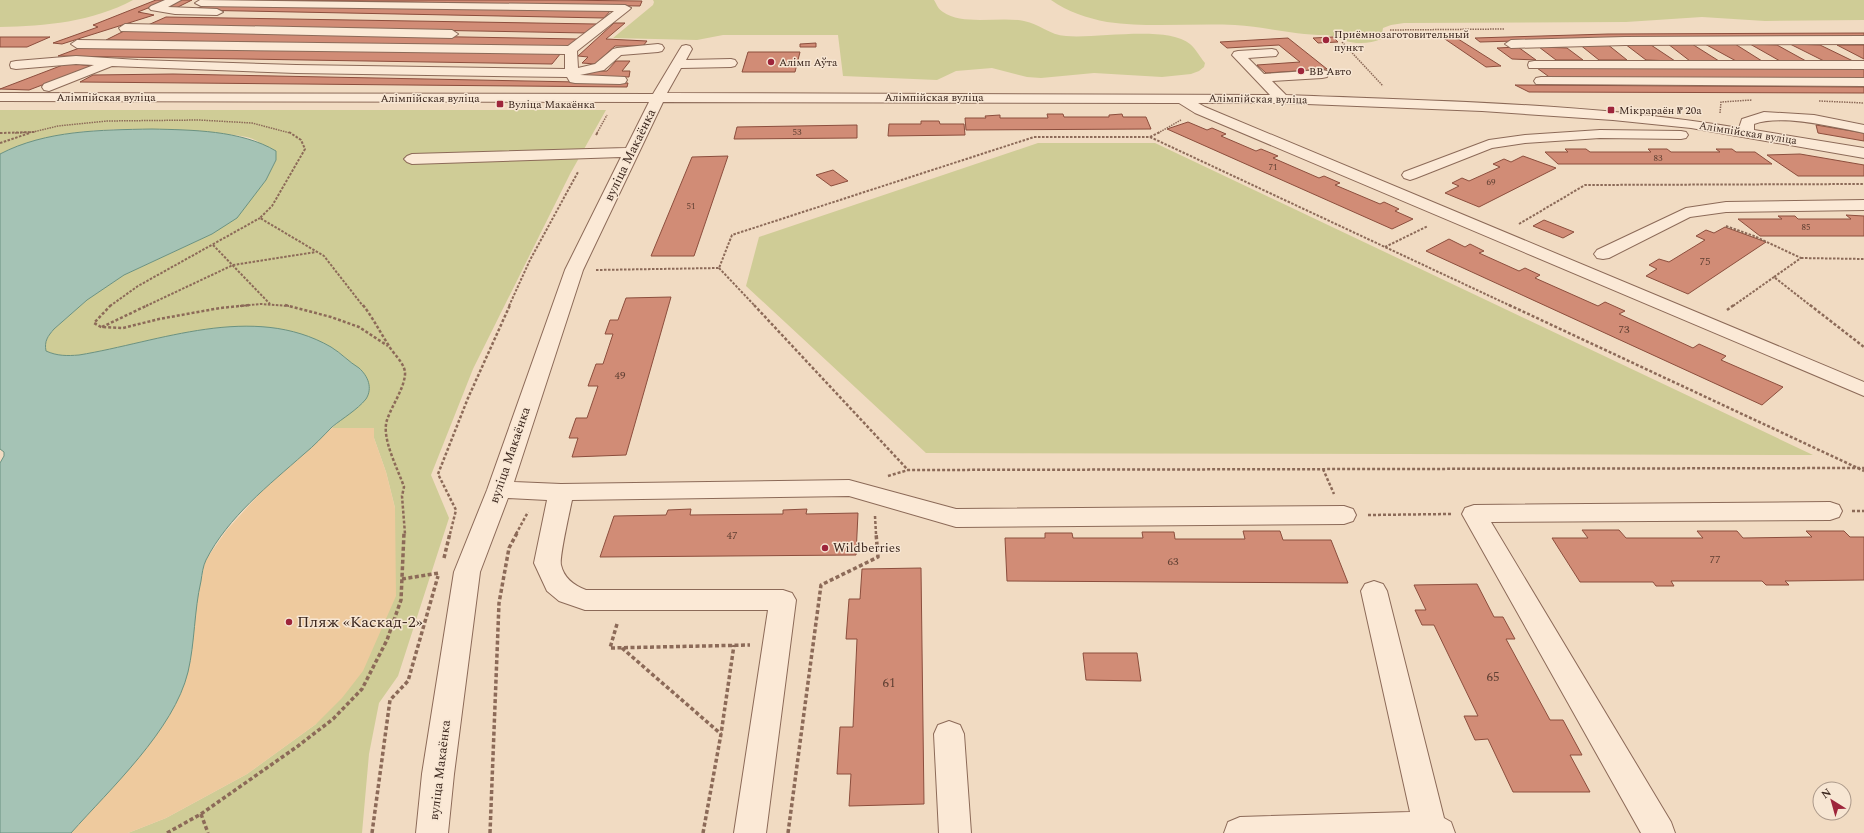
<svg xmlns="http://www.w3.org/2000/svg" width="1864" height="833" font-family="Spectral,serif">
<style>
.green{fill:#cfcc96}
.sand{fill:#eeca9e}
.water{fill:#a5c3b5;stroke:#6b9281}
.building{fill:#d18c76;stroke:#8c4e3d}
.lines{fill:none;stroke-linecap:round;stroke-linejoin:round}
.minor-casing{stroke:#8c6a58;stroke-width:2}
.path-far3{stroke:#8c6a58;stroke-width:1.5;stroke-dasharray:1.5 1;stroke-linecap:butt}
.path-far2{stroke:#8c6a58;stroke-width:2;stroke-dasharray:2.5 1.5;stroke-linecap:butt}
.path-far1{stroke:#8c6a58;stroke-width:2.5;stroke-dasharray:3 2;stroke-linecap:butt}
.path{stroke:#8c6a58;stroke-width:3.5;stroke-dasharray:4 2.5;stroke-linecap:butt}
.minor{fill:#fbe9d6;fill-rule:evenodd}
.poi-dot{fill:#9e253b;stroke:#f7e6d3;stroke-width:1.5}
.labels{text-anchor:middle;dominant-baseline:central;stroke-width:3;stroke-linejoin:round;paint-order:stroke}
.far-number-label{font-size:9px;fill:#604033}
.far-poi-label{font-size:11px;fill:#3b261d;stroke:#f7e6d3;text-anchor:start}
.far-street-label{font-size:11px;fill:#3b261d;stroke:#f7e6d3}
.number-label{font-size:11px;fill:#604033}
.street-label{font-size:13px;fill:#3b261d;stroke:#f7e6d3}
.poi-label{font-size:13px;fill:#3b261d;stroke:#f7e6d3;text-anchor:start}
.near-number-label{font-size:13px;fill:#604033}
.near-poi-label{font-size:16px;fill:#3b261d;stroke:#f7e6d3;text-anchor:start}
</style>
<rect width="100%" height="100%" fill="#f1dbc2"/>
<!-- green -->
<path class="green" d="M 0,0 L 133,0 C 92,22 46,26 0,27 Z
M 653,0 L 934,0 C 937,5 938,9 943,12 C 963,26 1000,16 1024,21 C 1040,24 1049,35 1066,36 C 1096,39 1167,25 1190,44 C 1196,49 1200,57 1205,63 L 1204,67 L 1199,71 L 1191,74 L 1162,77 L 1094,73 L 1041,78 L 1027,77 L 992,68 L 956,71 L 937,80 L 843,76 L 838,35 L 723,35 L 697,40 L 613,38 L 653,5 L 654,2 Z
M 1051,0 L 1864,0 L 1864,20 L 1765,21 L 1702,17 L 1626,22 L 1404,23 L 1391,25 L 1383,28 L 1381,39 C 1371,44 1356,44 1345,41 C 1338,40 1334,35 1325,35 C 1295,35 1266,27 1235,25 C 1192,23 1150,28 1107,22 C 1087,18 1068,12 1051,0 Z
M 0,110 L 606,110 L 570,174 L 473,369 L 431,475 L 449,518 L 398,676 L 379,703 L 369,754 L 362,833 L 128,833 L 166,818 L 247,774 L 316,724 L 395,508 L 386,472 L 374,438 L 373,428 L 332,428 L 367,397 C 362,386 357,370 350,362 C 336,347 315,339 297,334 C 219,314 154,343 79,355 C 67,356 57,356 46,351 C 44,341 48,336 54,329 L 87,300 L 124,275 L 212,234 L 236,218 L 266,180 L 276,160 C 270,154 264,145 257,141 C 248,135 224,134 212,133 C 148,127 58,124 0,154 Z
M 1038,143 L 1155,143 L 1813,455 L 926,453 L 746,286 L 759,237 Z"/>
<!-- sand -->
<path class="sand" d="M 332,428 L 374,428 L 374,438 L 386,472 L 395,508 L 396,596 L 363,671 L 342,698 L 316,724 L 247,774 L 166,818 L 128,833 L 71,833 L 122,776 L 155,736 L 198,595 L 205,561 L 226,531 L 262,491 Z"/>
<!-- water -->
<path class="water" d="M 152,129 C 191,130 241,130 276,151 L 276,160 L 266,180 L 237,218 L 212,234 L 124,275 L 87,300 L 54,329 C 48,336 44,341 46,351 C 57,356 67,356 79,355 C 159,342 253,302 331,347 C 341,353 349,362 359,368 C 368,376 373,388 366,399 C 357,410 343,418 332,427 C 323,436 314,446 304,454 C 269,485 228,517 206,560 C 203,566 202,574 201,581 C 194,611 195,642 188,672 C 174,730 110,789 71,833 L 0,833 L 0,463 L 4,456 L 4,452 L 0,449 L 0,154 C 46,130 101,130 152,129 Z"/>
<!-- building -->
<path class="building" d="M 156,0 L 168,0 L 138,12 L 154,15 L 62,44 L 53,43 L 98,27 L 93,25 Z
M 179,0 L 192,0 L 176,8 L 165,6 Z
M 279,0 L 554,0 L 642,1 L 640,6 Z
M 211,4 L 611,10 L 604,18 L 191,10 Z
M 166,17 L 596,24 L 587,33 L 148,25 Z
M 614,23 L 625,23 L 606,39 L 647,41 L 643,46 L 615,46 L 595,64 L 582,63 L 588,57 L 578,56 Z
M 124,31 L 577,39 L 569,47 L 106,40 Z
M 1864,33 L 1864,37 L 1623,38 L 1480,42 L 1475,38 L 1608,34 Z
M 0,37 L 50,37 L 27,47 L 0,47 Z
M 1333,37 L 1338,42 L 1318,43 L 1313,38 Z
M 1442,37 L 1455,37 L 1501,66 L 1486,67 Z
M 1288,38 L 1327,69 L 1266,73 L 1257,65 L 1300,62 L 1279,45 L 1227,48 L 1220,42 Z
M 816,43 L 816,47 L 800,47 L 800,44 Z
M 1703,43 L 1735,44 L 1762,61 L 1736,61 Z
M 1579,44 L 1607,44 L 1627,60 L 1599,60 Z
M 1625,44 L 1651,45 L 1675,61 L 1646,60 Z
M 1668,44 L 1692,44 L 1719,61 L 1690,61 Z
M 1750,44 L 1777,45 L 1806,61 L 1780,61 Z
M 1790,44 L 1820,45 L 1853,61 L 1824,61 Z
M 1837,45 L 1864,45 L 1864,59 Z
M 82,47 L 561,53 L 552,64 L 58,56 Z
M 1518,47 L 1536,60 L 1512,59 L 1497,48 Z
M 1539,47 L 1567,48 L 1583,60 L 1556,60 Z
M 748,52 L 800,52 L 795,72 L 742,72 Z
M 616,61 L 630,61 L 622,71 L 630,71 L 629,77 L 584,76 L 591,71 L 607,71 Z
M 68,63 L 92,66 L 29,90 L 0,89 Z
M 1537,68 L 1864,68 L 1864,79 L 1552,79 Z
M 173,74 L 628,83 L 627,87 L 80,82 L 93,75 Z
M 1515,85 L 1864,87 L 1864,93 L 1529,92 Z
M 1047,114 L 1063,114 L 1064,117 L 1109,117 L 1109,115 L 1122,114 L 1123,117 L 1146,117 L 1151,129 L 966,130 L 965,118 L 986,118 L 985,116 L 1000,115 L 1000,118 L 1048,118 Z
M 921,121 L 939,121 L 940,124 L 964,124 L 965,135 L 888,136 L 889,124 L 921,124 Z
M 1188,122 L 1207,130 L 1212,128 L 1226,134 L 1221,136 L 1256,151 L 1261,149 L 1278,156 L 1273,158 L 1319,178 L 1324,176 L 1340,183 L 1335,185 L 1380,204 L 1384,202 L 1399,209 L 1395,211 L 1413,219 L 1392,229 L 1167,129 Z
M 857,125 L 857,138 L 734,139 L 737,127 Z
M 1816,125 L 1864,133 L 1864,141 L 1818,133 Z
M 1565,149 L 1586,149 L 1590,152 L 1651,152 L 1648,149 L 1667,149 L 1671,152 L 1720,152 L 1716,149 L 1732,149 L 1736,152 L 1755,152 L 1772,164 L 1558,164 L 1545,152 L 1568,152 Z
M 1800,154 L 1864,165 L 1864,176 L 1798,176 L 1767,155 Z
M 728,156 L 694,256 L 651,256 L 692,157 Z
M 1523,156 L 1556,168 L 1479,207 L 1445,193 L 1459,186 L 1452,183 L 1462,178 L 1469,181 L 1500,167 L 1493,164 L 1504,159 L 1511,162 Z
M 833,170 L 848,181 L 831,186 L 816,175 Z
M 1846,215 L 1864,216 L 1864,236 L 1760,236 L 1738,219 L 1782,219 L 1778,216 L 1795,216 L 1798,219 L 1851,219 Z
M 1544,220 L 1574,232 L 1563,238 L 1533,226 Z
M 1725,227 L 1766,242 L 1688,294 L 1646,276 L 1657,269 L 1649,265 L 1659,259 L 1669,262 L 1705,240 L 1696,236 L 1706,230 L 1714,233 Z
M 1449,239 L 1465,247 L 1470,244 L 1484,251 L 1479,253 L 1519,271 L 1525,268 L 1540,275 L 1535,278 L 1598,306 L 1605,302 L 1625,311 L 1619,314 L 1693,348 L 1699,344 L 1726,356 L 1721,360 L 1783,387 L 1762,405 L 1426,251 Z
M 671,297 L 626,455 L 572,457 L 578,438 L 569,438 L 576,418 L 587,418 L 598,386 L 588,386 L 596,364 L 603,364 L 613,334 L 605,334 L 610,320 L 618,320 L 626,298 Z
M 691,509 L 690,515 L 783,514 L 783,510 L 807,509 L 806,514 L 858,513 L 856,555 L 600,557 L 614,516 L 666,515 L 668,510 Z
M 1582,530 L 1619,530 L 1626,538 L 1703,538 L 1697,531 L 1737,531 L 1743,538 L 1812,537 L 1806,531 L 1844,531 L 1850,537 L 1864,537 L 1864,580 L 1785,581 L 1789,585 L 1766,585 L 1762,581 L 1671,581 L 1674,586 L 1656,586 L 1653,582 L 1580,582 L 1552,538 L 1588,538 Z
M 1243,531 L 1280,531 L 1283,540 L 1331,540 L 1348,583 L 1007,581 L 1005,538 L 1045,538 L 1045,533 L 1072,533 L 1073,538 L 1143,538 L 1142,532 L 1174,532 L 1175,539 L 1245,539 Z
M 921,568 L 924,804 L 849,806 L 851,774 L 837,774 L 840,727 L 853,727 L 857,639 L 846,639 L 849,599 L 860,599 L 862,569 Z
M 1477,584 L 1494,617 L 1503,617 L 1515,639 L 1506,639 L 1550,720 L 1563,720 L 1582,755 L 1570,755 L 1590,792 L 1513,792 L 1488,739 L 1475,740 L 1464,716 L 1478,716 L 1434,625 L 1422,625 L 1415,610 L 1426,610 L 1414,585 Z
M 1083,653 L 1137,653 L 1141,681 L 1086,680 Z"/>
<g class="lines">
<defs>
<path id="minor" d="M 165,0 L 181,0 L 168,7 L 217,9 L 223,12 L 217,15 L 175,14 L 151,10 L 149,8 L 151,6 Z
M 200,0 L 625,5 L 631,8 L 629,10 L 577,51 L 578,68 L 595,64 L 613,49 L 617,48 L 658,44 L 662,45 L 664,48 L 662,51 L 658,52 L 621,55 L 604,70 L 580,75 L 625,77 L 627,80 L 625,83 L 620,84 L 575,83 L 570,82 L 567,77 L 296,73 L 112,66 L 49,91 L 44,90 L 42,87 L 44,84 L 94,65 L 76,64 L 16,69 L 11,68 L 10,65 L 11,62 L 16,61 L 76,56 L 138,60 L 296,65 L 565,69 L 565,54 L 77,48 L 71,44 L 77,40 L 568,46 L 614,11 L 201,6 L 195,3 Z
M 125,24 L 452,30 L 458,34 L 452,38 L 121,31 L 119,28 Z
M 1864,36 L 1864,44 L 1625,45 L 1511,48 L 1505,44 L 1511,40 L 1625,37 Z
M 686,45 L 690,46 L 692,49 L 686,60 L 731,59 L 735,60 L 737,63 L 735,66 L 731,67 L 681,68 L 667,93 L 1270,95 L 1232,55 L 1234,52 L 1238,51 L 1272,49 L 1276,50 L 1278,53 L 1276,56 L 1248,58 L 1264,74 L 1322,70 L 1327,71 L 1328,74 L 1327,77 L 1322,78 L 1272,81 L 1286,95 C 1437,101 1590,103 1739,128 L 1742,119 L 1764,112 L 1814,115 L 1864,125 L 1864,133 C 1833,127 1783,114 1754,124 L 1754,130 L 1864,148 L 1864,158 L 1691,128 L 1613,120 L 1482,111 L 1282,103 L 1198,103 L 1205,107 L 1864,382 L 1864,396 L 1195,113 L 1179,103 L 663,102 L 583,270 L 514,482 L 561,484 L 849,480 L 956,509 L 1344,506 L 1353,509 L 1356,515 L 1353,521 L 1344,524 L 956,527 L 849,496 L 572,500 C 570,510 559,558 561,565 C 564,578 573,585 586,590 L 783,590 L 792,593 L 796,600 L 766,833 L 734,833 L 768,610 L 585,610 L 559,601 L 547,591 L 534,563 L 547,500 L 508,498 L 480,572 L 454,774 L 448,833 L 416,833 L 422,774 L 454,572 L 487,490 L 565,270 L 621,157 L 412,164 L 407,162 L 404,159 L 407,156 L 412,154 L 626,148 L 649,102 L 0,101 L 0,93 L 653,94 L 680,49 L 682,46 Z
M 1534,61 L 1864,61 L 1864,69 L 1529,68 L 1528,65 L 1529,62 Z
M 1541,77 L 1864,78 L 1864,86 L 1536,84 L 1534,81 L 1536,78 Z
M 1600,130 L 1681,131 L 1686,132 L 1688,135 L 1686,138 L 1681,139 L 1600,138 L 1525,143 L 1492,148 L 1416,178 L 1410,180 L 1404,178 L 1402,175 L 1404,172 L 1489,140 L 1525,135 Z
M 1864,200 L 1864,210 L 1726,212 L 1690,217 L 1609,258 L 1603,259 L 1597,258 L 1594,254 L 1597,250 L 1686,208 L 1726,202 Z
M 1830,502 L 1839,505 L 1842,511 L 1839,517 L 1830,520 L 1491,522 L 1671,822 L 1675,833 L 1641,833 L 1462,514 L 1465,508 L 1474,505 Z
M 1374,581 L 1383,584 L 1387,591 L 1444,818 L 1451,822 L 1455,833 L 1224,833 L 1228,822 L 1240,817 L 1410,812 L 1361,591 L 1365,584 Z
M 949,721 L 960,725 L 964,734 L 971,833 L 939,833 L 934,734 L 938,725 Z"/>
</defs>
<!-- minor casing -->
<use href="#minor" class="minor-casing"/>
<!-- path-far3 -->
<path class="path-far3" d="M 1390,30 L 1504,29
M 1342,42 L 1383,86
M 1819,101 L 1864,103
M 1720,113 L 1721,102 L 1752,100
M 15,133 L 33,132 L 58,126 L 107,121 L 199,120 L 252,123 L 290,133
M 597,133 L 607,115
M 1158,133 L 1181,120"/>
<!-- path-far2 -->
<path class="path-far2" d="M 289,132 L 301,140 L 305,149 L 272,206 L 260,218 L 324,256 L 363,306
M 0,133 L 35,132
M 596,135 L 598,132
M 1150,137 L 1511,306
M 0,143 L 30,133
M 1519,224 L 1585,185 L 1864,184
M 1726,226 L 1754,236 L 1801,258 L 1774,277 L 1811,306
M 213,245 L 270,304
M 1385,247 L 1428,226
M 1801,258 L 1864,259
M 719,268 L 755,306
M 596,270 L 719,268 L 732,235 L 1034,137 L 1150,137 L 1160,132
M 110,306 L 138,286 L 260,218
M 146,306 L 233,265 L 316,252
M 240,306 L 261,304 L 289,306
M 509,306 L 530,260 L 578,172
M 1733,306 L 1774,277"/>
<!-- path-far1 -->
<path class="path-far1" d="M 111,305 L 94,323 L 101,327 L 123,328 L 159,319 L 220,308 L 250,305
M 285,305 L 331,317 L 359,327 L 388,346
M 363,305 C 373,318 380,332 389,346 C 394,355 406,364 405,375 C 403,391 392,405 387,420 C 381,438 398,469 404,487 L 402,496 L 405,534
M 754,305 L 908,470
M 1509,305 L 1864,471
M 1810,305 L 1864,347
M 1727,310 L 1734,305
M 102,327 L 148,305
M 1323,469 L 1334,494
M 888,476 L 908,470 L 1864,468
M 1852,511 L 1864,511
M 1368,515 L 1451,514
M 875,516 L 876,534
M 450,534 L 456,510 L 438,474 L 468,398 L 510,305
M 516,534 L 528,512"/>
<!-- path -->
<path class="path" d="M 444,558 L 450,533
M 402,579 L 439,573
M 617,624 L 610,648 L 750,645
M 622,648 L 721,734
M 201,814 L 208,833
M 167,833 L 201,814 L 298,746 L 333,719 L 362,689 L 387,640 L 401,600 L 404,533
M 372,833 L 390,700 L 408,681 L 438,576
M 490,833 L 499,603 L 509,548 L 517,533
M 703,833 L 721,734 L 734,645
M 788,833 L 821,585 L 878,557 L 876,533"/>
<!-- minor -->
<use href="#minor" class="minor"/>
</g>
<!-- markers -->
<g class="poi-dot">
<circle cx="1326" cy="40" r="4"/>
<circle cx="771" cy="62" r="4"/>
<circle cx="1301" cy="71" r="4"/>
<rect x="496" y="100" width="8" height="8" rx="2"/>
<rect x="1607" y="106" width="8" height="8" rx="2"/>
<circle cx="825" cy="548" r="4"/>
<circle cx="289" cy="622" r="4"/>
</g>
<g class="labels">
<!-- far-number labels -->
<g class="far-number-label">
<text x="797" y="132">53</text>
<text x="1658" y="158">83</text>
<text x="1273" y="167">71</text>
<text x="1491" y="182">69</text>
<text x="691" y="206">51</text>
<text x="1806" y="227">85</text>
</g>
<!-- far-poi labels -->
<g class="far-poi-label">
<text x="1334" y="34">Приёмнозаготовительный<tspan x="1334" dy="13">пункт</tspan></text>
<text x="779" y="62">Алімп Аўта</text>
<text x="1309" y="71">ВВ Авто</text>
<text x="508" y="104">Вуліца Макаёнка</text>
<text x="1619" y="110">Мікрараён № 20а</text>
</g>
<!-- far-street labels -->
<g class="far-street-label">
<text x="106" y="97">Алімпійская вуліца</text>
<text x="934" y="97">Алімпійская вуліца</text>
<text x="430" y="98">Алімпійская вуліца</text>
<text transform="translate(1258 99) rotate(1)">Алімпійская вуліца</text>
<text transform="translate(1748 133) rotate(9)">Алімпійская вуліца</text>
</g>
<!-- number labels -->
<g class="number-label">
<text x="1705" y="261">75</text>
<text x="1624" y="329">73</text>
<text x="620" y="375">49</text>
<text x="732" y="535">47</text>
<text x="1715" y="559">77</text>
<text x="1173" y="561">63</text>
</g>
<!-- street labels -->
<g class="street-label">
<text transform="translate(630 155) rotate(-64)">вуліца Макаёнка</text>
<text transform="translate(510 455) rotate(-71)">вуліца Макаёнка</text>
<text transform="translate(440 770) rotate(-83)">вуліца Макаёнка</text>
</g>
<!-- poi labels -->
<g class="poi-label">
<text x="833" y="548">Wildberries</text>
</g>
<!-- near-number labels -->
<g class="near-number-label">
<text x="1493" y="677">65</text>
<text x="889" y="683">61</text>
</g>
<!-- near-poi labels -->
<g class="near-poi-label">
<text x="297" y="622">Пляж «Каскад-2»</text>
</g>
</g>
<!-- north arrow -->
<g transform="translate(1832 801) rotate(323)"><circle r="19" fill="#f7e6d3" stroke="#ac998a"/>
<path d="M0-3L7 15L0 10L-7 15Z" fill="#9e253b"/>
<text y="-6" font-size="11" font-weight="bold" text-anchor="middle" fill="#3b261d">N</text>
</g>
</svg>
